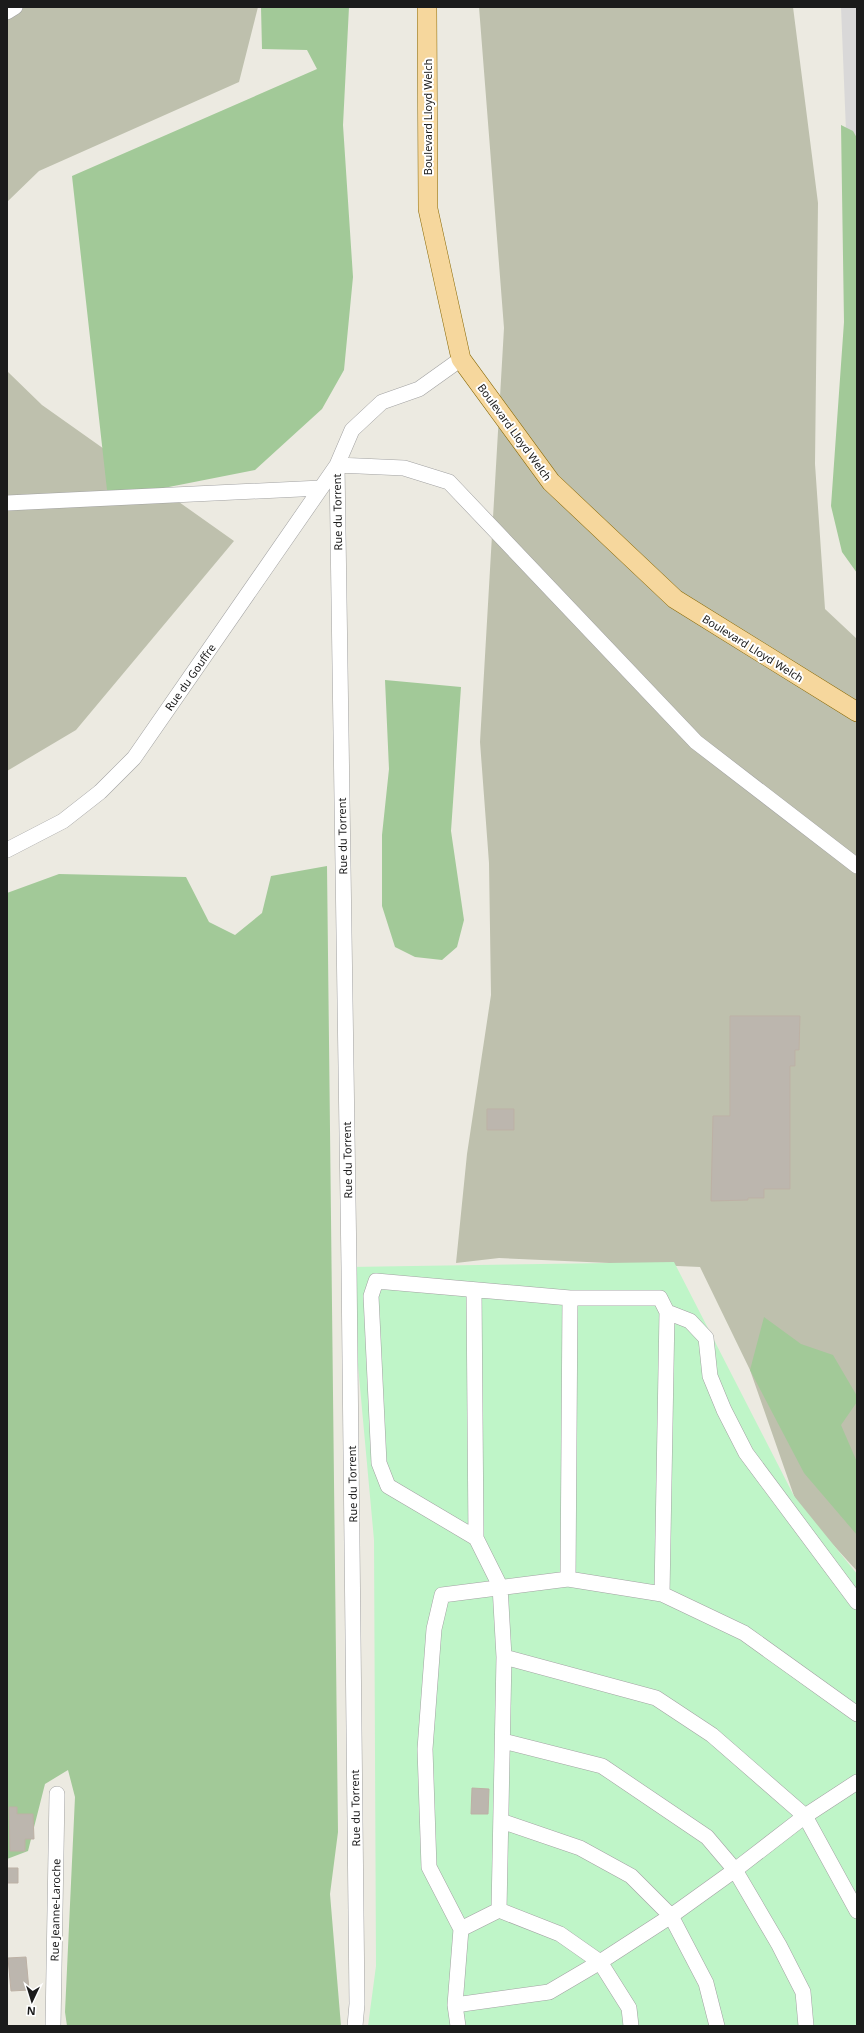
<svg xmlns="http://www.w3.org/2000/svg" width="864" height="2033" font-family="'Noto Sans',sans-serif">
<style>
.residential{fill:#d9d8d8}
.construction{fill:#bec0ad}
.forest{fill:#a2c998}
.park{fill:#bff5c8}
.building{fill:#bcb6ae;stroke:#bdb1a5}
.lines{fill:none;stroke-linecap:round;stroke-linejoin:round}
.minor-casing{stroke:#a2a2a2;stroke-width:16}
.major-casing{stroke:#8a6a08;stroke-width:20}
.minor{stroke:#fff;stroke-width:15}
.major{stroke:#f6d79d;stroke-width:19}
.labels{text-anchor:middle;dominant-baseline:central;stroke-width:4;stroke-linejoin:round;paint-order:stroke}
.street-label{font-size:11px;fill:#1b1b1b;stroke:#fff}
</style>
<rect width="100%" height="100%" fill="#eceae1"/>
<!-- residential -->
<path class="residential" d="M 841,7 L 857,7 L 857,182 L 848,181 Z"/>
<!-- construction -->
<path class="construction" d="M 7,7 L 258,7 L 239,82 L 39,171 L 7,202 Z
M 479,7 L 793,7 L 818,203 L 815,464 L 825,609 L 857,639 L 857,1571 L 805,1514 L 794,1496 L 750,1370 L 700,1267 L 499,1258 L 456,1263 L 467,1154 L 491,995 L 489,863 L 480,742 L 504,328 Z
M 7,371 L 42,405 L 234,541 L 76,730 L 7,771 Z"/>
<!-- forest -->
<path class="forest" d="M 261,7 L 349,7 L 343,125 L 353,277 L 344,370 L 322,409 L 255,470 L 108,499 L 72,176 L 317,69 L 307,50 L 262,49 Z
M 841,125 L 853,131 L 857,138 L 857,573 L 842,552 L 831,506 L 844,322 Z
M 385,680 L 461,687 L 451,831 L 464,920 L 457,947 L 442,960 L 415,957 L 395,947 L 382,906 L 382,835 L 389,769 Z
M 327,866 L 338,1832 L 330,1894 L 341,2026 L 67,2026 L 65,2012 L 75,1797 L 68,1770 L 45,1784 L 28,1851 L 7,1859 L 7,893 L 59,874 L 186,877 L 209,922 L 235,935 L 262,913 L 271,876 Z
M 764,1317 L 801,1344 L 833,1355 L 857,1396 L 857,1402 L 841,1425 L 857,1462 L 857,1535 L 804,1473 L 750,1370 Z"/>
<!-- park -->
<path class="park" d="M 674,1262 L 794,1496 L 857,1574 L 857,2026 L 368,2026 L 376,1966 L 374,1540 L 349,1267 Z"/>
<!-- building -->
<path class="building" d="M 730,1016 L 800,1016 L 799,1050 L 795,1050 L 795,1066 L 790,1066 L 790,1189 L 764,1189 L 764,1198 L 748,1198 L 748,1200 L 711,1201 L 713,1116 L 730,1116 Z
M 487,1109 L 514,1109 L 514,1130 L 487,1130 Z
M 472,1788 L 489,1789 L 488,1814 L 471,1814 Z
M 9,1807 L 17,1807 L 17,1814 L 33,1814 L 34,1839 L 25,1839 L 25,1851 L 10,1851 Z
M 7,1868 L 18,1868 L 18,1883 L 7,1883 Z
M 26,1957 L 29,1990 L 11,1991 L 8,1958 Z"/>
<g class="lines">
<defs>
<path id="minor" d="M 7,12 L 15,7
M 7,503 L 321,488
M 7,850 L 63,821 L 100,792 L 134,758 L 337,465 L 404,468 L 449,482 L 696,742 L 857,866
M 474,1290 L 476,1538 L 500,1586 L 504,1657 L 499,1910
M 667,1312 L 690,1321 L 706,1338 L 710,1376 L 724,1410 L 746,1453 L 857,1602
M 476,1538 L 388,1486 L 379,1463 L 371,1296 L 376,1281 L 570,1298 L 660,1298 L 667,1312 L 662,1594
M 568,1579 L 570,1298
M 504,1657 L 656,1698 L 712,1735 L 805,1816 L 857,1911
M 503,1741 L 602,1766 L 707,1837 L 735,1870 L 779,1945 L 803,1992 L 806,2026
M 501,1821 L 580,1848 L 631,1876 L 671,1916 L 706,1983 L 717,2026
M 461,1929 L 499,1910 L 560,1934 L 600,1962 L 629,2008 L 631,2026
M 455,2005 L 549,1992 L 600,1962 L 671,1916 L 735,1870 L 805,1816 L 857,1782
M 53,2026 L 57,1794
M 355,2026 L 357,2004 L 349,1267 L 337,465 L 352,430 L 382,402 L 419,389 L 461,359
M 458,2026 L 455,2005 L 461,1929 L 429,1867 L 425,1749 L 434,1629 L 442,1595 L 568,1579 L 662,1594 L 744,1633 L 857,1714"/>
<path id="major" d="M 427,7 L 428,209 L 461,359 L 551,482 L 675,599 L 857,712"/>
</defs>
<!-- minor casing -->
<use href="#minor" class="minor-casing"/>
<!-- major casing -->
<use href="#major" class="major-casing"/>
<!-- minor -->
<use href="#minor" class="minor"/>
<!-- major -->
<use href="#major" class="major"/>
</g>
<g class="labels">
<!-- street labels -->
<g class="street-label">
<text transform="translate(427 117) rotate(-90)">Boulevard Lloyd Welch</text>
<text transform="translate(515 432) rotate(54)">Boulevard Lloyd Welch</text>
<text transform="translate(337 512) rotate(-91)">Rue du Torrent</text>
<text transform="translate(753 648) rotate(32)">Boulevard Lloyd Welch</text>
<text transform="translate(190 677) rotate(-55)">Rue du Gouffre</text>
<text transform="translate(342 836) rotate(-91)">Rue du Torrent</text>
<text transform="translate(347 1160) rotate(-91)">Rue du Torrent</text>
<text transform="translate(352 1484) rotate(-91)">Rue du Torrent</text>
<text transform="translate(355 1808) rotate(-91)">Rue du Torrent</text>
<text transform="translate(55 1910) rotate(-89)">Rue Jeanne-Laroche</text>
</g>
</g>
<!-- border -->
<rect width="864" height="2033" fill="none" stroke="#1b1b1b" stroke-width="16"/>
<!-- north arrow -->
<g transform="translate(32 2001) rotate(184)" stroke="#ffffff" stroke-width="3" paint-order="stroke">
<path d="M0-3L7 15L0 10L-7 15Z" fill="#1b1b1b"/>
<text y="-6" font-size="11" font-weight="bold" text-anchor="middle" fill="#1b1b1b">N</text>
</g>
</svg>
